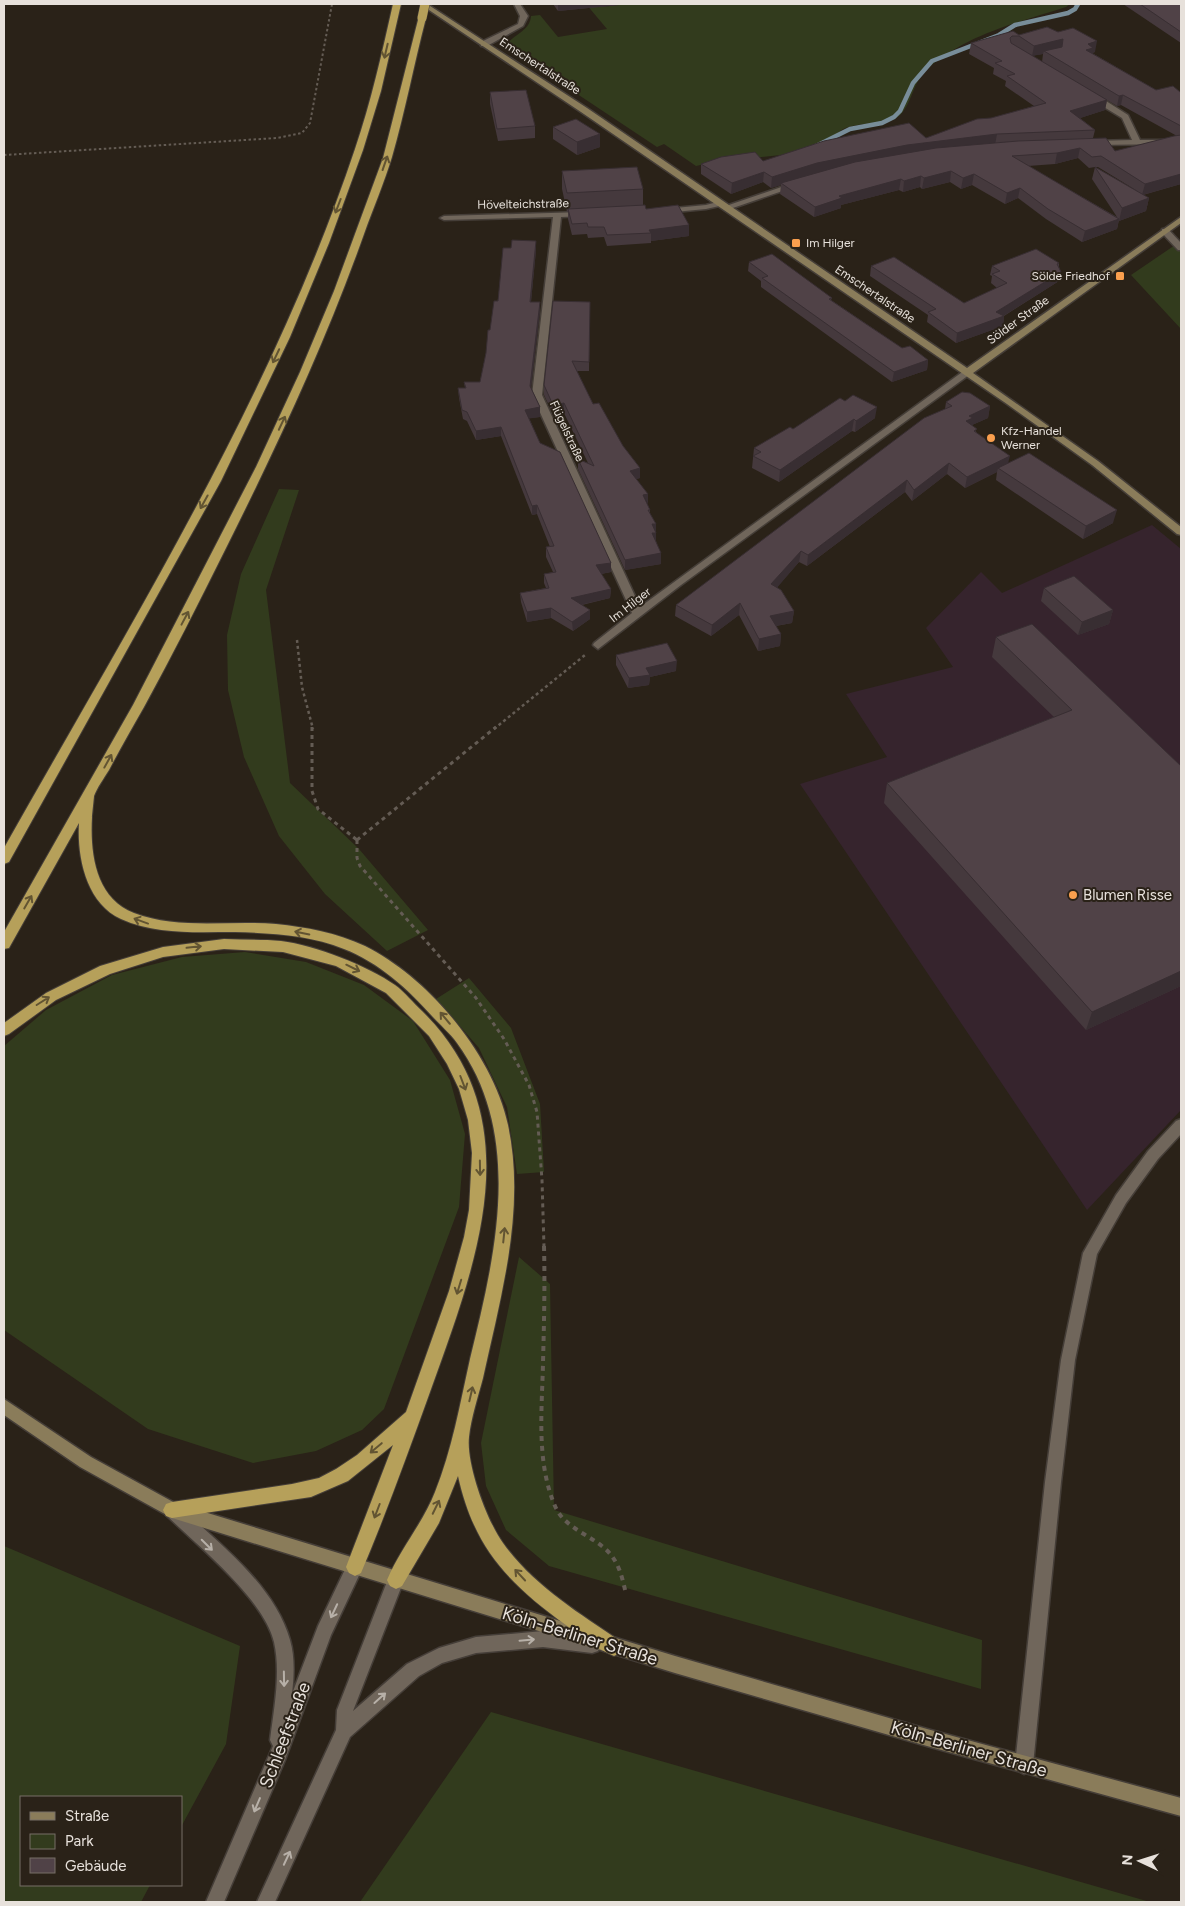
<svg xmlns="http://www.w3.org/2000/svg" width="1185" height="1906" font-family="Figtree,sans-serif">
<style>
.commercial{fill:#36242d}
.green{fill:#323b1d}
.lines{fill:none;stroke-linecap:round;stroke-linejoin:round}
.stream{stroke:#788d99;stroke-width:4.5}
.service-casing{stroke:#453e38;stroke-width:3}
.minor-casing{stroke:#453e38;stroke-width:3}
.secondary-casing{stroke:#453e38;stroke-width:3}
.trunk-casing{stroke:#453e38;stroke-width:2}
.path-far3{stroke:#645c54;stroke-width:2;stroke-dasharray:2.5 2.5;stroke-linecap:butt}
.path-far2{stroke:#645c54;stroke-width:2.5;stroke-dasharray:3 3;stroke-linecap:butt}
.path-far1{stroke:#645c54;stroke-width:3;stroke-dasharray:4 4;stroke-linecap:butt}
.path{stroke:#645c54;stroke-width:4;stroke-dasharray:5 5;stroke-linecap:butt}
.service{fill:#70665b;fill-rule:evenodd}
.minor{fill:#70665b;fill-rule:evenodd}
.secondary{fill:#8a7c5a;fill-rule:evenodd}
.trunk{fill:#b6a05a;fill-rule:evenodd}
.trunk-bridge-casing{stroke:#453e38;stroke-width:10;stroke-linecap:butt}
.trunk-bridge{stroke:#b6a05a;stroke-width:9}
.wall{fill:#45393d;fill-rule:evenodd}
.shaded-wall{fill:#382e32}
.building{fill:#504247;stroke:#382e32}
.oneway{stroke:#625432}
.oneway2{stroke:#b7b0a8}
.poi-dot{fill:#fa9f4e;stroke:#2a2218;stroke-width:2}
.labels{text-anchor:middle;dominant-baseline:central;stroke-width:4;stroke-linejoin:round;paint-order:stroke}
.far-street-label{font-size:12px;fill:#e7e1db;stroke:#2a2218}
.far-poi-label{font-size:12px;fill:#e7e1db;stroke:#2a2218;text-anchor:start}
.poi-label{font-size:15px;fill:#e7e1db;stroke:#2a2218;text-anchor:start}
.near-street-label{font-size:18px;fill:#e7e1db;stroke:#2a2218}
</style>
<rect width="100%" height="100%" fill="#2a2218"/>
<!-- commercial -->
<path class="commercial" d="M 1152,525 L 1181,549 L 1181,1110 L 1087,1210 L 800,784 L 887,757 L 846,694 L 953,667 L 926,628 L 981,572 L 1002,593 Z"/>
<!-- green -->
<path class="green" d="M 586,4 L 599,4 L 601,7 L 627,4 L 1070,4 L 1066,7 C 1016,23 964,35 925,71 C 912,84 911,110 895,119 C 879,126 843,120 835,137 L 800,153 L 713,162 L 696,166 L 664,144 L 657,147 L 508,48 L 506,45 C 514,34 530,31 531,16 L 540,15 L 558,37 L 607,29 Z
M 1181,241 L 1181,329 L 1131,275 Z
M 279,489 L 299,490 L 266,590 L 290,783 L 359,849 L 428,930 L 387,951 L 325,894 L 279,836 L 244,757 L 228,690 L 227,635 L 241,574 Z
M 245,952 L 306,962 L 364,985 L 413,1021 L 450,1080 L 465,1134 L 459,1207 L 384,1409 L 362,1430 L 316,1451 L 253,1463 L 148,1429 L 4,1330 L 4,1046 L 46,1010 L 112,975 L 182,957 Z
M 469,978 L 511,1028 L 540,1104 L 544,1172 L 517,1174 L 507,1107 L 479,1048 L 436,999 Z
M 519,1257 L 550,1284 L 554,1510 L 982,1640 L 981,1689 L 549,1566 L 506,1530 L 486,1486 L 481,1443 Z
M 4,1546 L 240,1646 L 226,1744 L 181,1827 L 181,1797 L 21,1797 L 21,1885 L 150,1885 L 141,1902 L 4,1902 Z
M 491,1712 L 1150,1902 L 360,1902 Z"/>
<g class="lines">
<!-- stream -->
<path class="stream" d="M 816,146 L 850,129 L 882,123 L 894,117 L 900,111 L 913,83 L 932,61 L 999,35 L 1015,25 L 1068,13 L 1075,9 L 1078,4"/>
<defs>
<path id="service" d="M 1162,229 L 1168,229 L 1181,243 L 1181,250 L 1178,250 L 1162,233 Z
M 1181,1119 L 1181,1134 L 1158,1159 L 1126,1203 L 1097,1254 L 1075,1360 L 1061,1482 L 1033,1765 L 1030,1771 L 1024,1774 L 1018,1771 L 1015,1765 L 1045,1482 L 1061,1360 L 1083,1253 L 1116,1195 L 1148,1151 L 1176,1121 Z"/>
<path id="minor" d="M 514,4 L 520,4 L 528,16 L 523,26 L 487,46 L 481,46 L 481,42 L 518,24 L 520,16 Z
M 1089,94 L 1095,94 L 1128,115 L 1140,140 L 1181,140 L 1181,144 L 1091,145 L 1090,143 L 1094,141 L 1132,140 L 1122,118 L 1089,98 Z
M 793,183 L 800,185 L 730,209 L 723,207 Z
M 721,201 L 725,203 L 724,205 L 706,209 L 664,213 L 660,211 L 664,209 L 706,205 Z
M 584,212 L 588,214 L 587,216 L 561,217 L 542,395 L 640,607 L 965,370 L 971,370 L 973,372 L 681,585 L 598,649 L 593,645 L 594,643 L 632,613 L 532,395 L 553,217 L 444,220 L 440,218 L 444,216 Z
M 172,1502 L 178,1505 C 218,1543 274,1584 290,1640 C 295,1657 294,1676 292,1694 L 318,1626 L 349,1561 L 355,1559 L 361,1561 L 363,1567 L 331,1635 L 285,1760 L 224,1902 L 206,1902 L 273,1746 L 270,1740 C 274,1708 281,1673 274,1642 C 264,1599 198,1546 166,1515 L 164,1510 L 166,1505 Z
M 396,1572 L 402,1574 L 404,1580 L 353,1711 L 407,1664 L 439,1648 L 476,1637 L 543,1631 L 592,1637 L 598,1639 L 600,1645 L 598,1651 L 592,1653 L 543,1647 L 476,1653 L 442,1663 L 419,1676 L 350,1737 L 275,1902 L 257,1902 L 336,1730 L 337,1710 L 390,1574 Z"/>
<path id="secondary" d="M 420,4 L 427,4 L 587,108 L 967,368 L 1181,217 L 1181,223 L 973,373 L 1098,461 L 1181,527 L 1181,535 L 1177,534 L 1092,465 L 1007,404 L 581,112 Z
M 4,1399 L 91,1457 L 175,1503 L 675,1656 L 927,1729 L 1181,1798 L 1181,1816 L 927,1746 L 675,1673 L 172,1518 L 80,1467 L 4,1415 Z"/>
<path id="trunk" d="M 393,4 L 401,4 L 381,91 L 363,150 L 329,243 L 290,337 L 221,481 L 9,862 L 4,864 L 4,848 C 132,621 272,397 355,149 C 371,102 382,53 393,4 Z
M 419,16 L 426,18 C 414,64 405,112 392,157 C 384,183 373,209 364,234 C 325,344 276,448 224,552 C 198,604 172,656 144,707 C 132,728 120,749 109,770 C 104,778 97,788 94,796 C 94,798 92,815 92,817 C 90,852 95,898 134,913 C 178,930 229,920 276,924 C 306,927 337,933 365,946 C 429,978 493,1055 508,1125 C 526,1209 501,1296 483,1378 C 478,1397 471,1418 469,1437 C 466,1464 487,1521 503,1543 C 533,1585 579,1613 620,1641 L 623,1647 L 620,1653 L 614,1656 C 597,1649 581,1636 566,1625 C 508,1583 474,1548 458,1476 L 439,1523 L 402,1586 L 396,1589 L 390,1586 L 387,1580 C 400,1549 423,1523 435,1492 C 452,1450 460,1404 470,1359 C 495,1257 525,1136 457,1043 C 450,1033 440,1025 432,1016 C 408,989 378,962 344,949 C 310,935 271,933 235,932 C 196,932 157,935 121,919 C 86,903 77,857 79,823 L 9,948 L 4,949 L 4,932 L 133,705 L 256,467 L 300,372 L 334,291 L 383,158 Z
M 224,939 C 243,940 262,939 281,941 C 315,945 368,966 395,985 C 405,992 413,1003 422,1011 C 534,1121 475,1266 430,1392 C 408,1453 386,1514 361,1573 L 355,1576 L 349,1573 L 346,1567 L 393,1445 L 348,1481 L 311,1497 L 172,1518 L 166,1516 L 163,1510 L 166,1504 L 172,1502 L 292,1484 L 319,1478 L 336,1469 L 357,1455 L 406,1412 L 449,1291 L 464,1237 L 469,1210 L 472,1153 L 468,1120 L 459,1089 L 447,1064 L 429,1036 L 386,993 L 336,966 L 283,952 L 224,949 L 163,957 L 110,974 L 56,1000 L 9,1034 L 4,1036 L 4,1023 L 46,993 L 100,966 L 163,947 Z"/>
</defs>
<!-- service casing -->
<use href="#service" class="service-casing"/>
<!-- minor casing -->
<use href="#minor" class="minor-casing"/>
<!-- secondary casing -->
<use href="#secondary" class="secondary-casing"/>
<!-- trunk casing -->
<use href="#trunk" class="trunk-casing"/>
<!-- path-far3 -->
<path class="path-far3" d="M 4,155 L 277,138 L 302,133 L 310,123 L 332,4"/>
<!-- path-far2 -->
<path class="path-far2" d="M 297,640 L 302,687 L 313,729
M 494,729 L 585,655"/>
<!-- path-far1 -->
<path class="path-far1" d="M 312,727 L 312,791 L 318,809 L 357,840
M 357,840 L 357,858 L 360,866 L 476,998 L 504,1039 L 529,1085 L 537,1112 L 542,1180 L 544,1247
M 357,840 L 496,727"/>
<!-- path -->
<path class="path" d="M 544,1246 C 545,1285 544,1324 543,1363 C 542,1410 536,1462 555,1506 C 565,1530 596,1536 611,1555 C 620,1566 623,1581 626,1594"/>
<!-- service -->
<use href="#service" class="service"/>
<!-- minor -->
<use href="#minor" class="minor"/>
<!-- secondary -->
<use href="#secondary" class="secondary"/>
<!-- trunk -->
<use href="#trunk" class="trunk"/>
<defs>
<path id="trunk-bridge" d="M 422,18 L 425,4"/>
</defs>
<!-- trunk-bridge casing -->
<use href="#trunk-bridge" class="trunk-bridge-casing"/>
<!-- trunk-bridge -->
<use href="#trunk-bridge" class="trunk-bridge"/>
</g>
<!-- wall -->
<path class="wall" d="M 553,4 L 619,4 L 619,5 L 558,11 Z
M 1123,4 L 1181,4 L 1181,43 Z
M 1047,27 L 1095,52 L 1092,53 L 1156,90 L 1181,91 L 1181,184 L 1143,195 L 1149,198 L 1146,211 L 1119,221 L 1119,220 L 1117,229 L 1082,242 L 1046,219 L 1018,198 L 1005,204 L 972,185 L 961,189 L 950,182 L 922,189 L 920,187 L 903,192 L 899,190 L 841,205 L 841,208 L 814,217 L 780,194 L 781,185 L 771,188 L 763,182 L 731,194 L 701,174 L 701,164 L 763,161 L 926,138 L 991,118 L 1034,106 L 1005,86 L 1006,81 L 993,74 L 994,68 L 969,54 L 971,43 L 1019,35 ZM 1043,54 L 1042,62 L 1032,56 L 1036,55 ZM 1107,100 L 1117,106 L 1121,105 L 1177,136 L 1115,151 L 1093,138 L 1095,130 L 1080,118 L 1105,110 ZM 1078,158 L 1089,168 L 1095,167 L 1092,179 L 1117,217 L 1028,166 L 1055,164 ZM 1095,167 L 1098,167 L 1139,192 Z
M 490,92 L 535,126 L 535,138 L 498,141 L 490,104 Z
M 553,127 L 600,134 L 600,147 L 577,155 L 553,139 Z
M 562,171 L 643,189 L 643,205 L 646,209 L 689,236 L 651,241 L 651,243 L 607,246 L 604,237 L 588,238 L 587,234 L 572,235 L 568,219 L 568,212 L 567,212 L 562,189 Z
M 536,241 L 536,250 L 531,302 L 540,311 L 531,388 L 540,407 L 540,417 L 529,418 L 540,443 L 611,572 L 601,574 L 611,589 L 610,598 L 582,605 L 590,610 L 590,619 L 573,631 L 551,618 L 527,622 L 521,602 L 520,593 L 546,588 L 544,583 L 544,574 L 553,572 L 546,557 L 546,547 L 550,547 L 537,514 L 532,515 L 501,436 L 476,440 L 467,421 L 463,419 L 459,398 L 458,388 L 465,388 L 464,382 L 480,382 L 486,353 L 490,330 L 511,248 Z
M 749,262 L 832,298 L 831,300 L 902,348 L 928,360 L 927,370 L 892,382 L 761,287 L 761,281 L 748,271 Z
M 1059,263 L 1059,267 L 1061,272 L 1059,281 L 1004,316 L 1003,326 L 956,343 L 927,322 L 928,315 L 870,276 L 871,266 L 964,303 L 997,288 L 991,283 L 992,276 L 990,275 L 992,266 Z
M 590,302 L 589,371 L 577,371 L 593,404 L 623,446 L 640,468 L 640,478 L 636,479 L 650,510 L 650,514 L 656,524 L 656,541 L 661,564 L 625,570 L 578,469 L 578,459 L 588,463 L 564,413 L 553,414 L 544,395 L 544,385 Z
M 845,401 L 875,418 L 855,432 L 852,431 L 779,482 L 752,468 L 754,448 L 793,429 Z
M 946,402 L 990,406 L 988,418 L 972,425 L 977,433 L 1008,463 L 1113,523 L 1083,539 L 996,480 L 997,472 L 965,488 L 947,474 L 912,501 L 905,492 L 807,566 L 799,562 L 777,587 L 794,611 L 792,623 L 776,626 L 781,634 L 780,646 L 758,651 L 739,615 L 711,636 L 675,616 L 676,605 L 945,409 Z
M 1044,588 L 1113,610 L 1109,624 L 1078,635 L 1041,601 Z
M 996,637 L 1181,766 L 1181,986 L 1086,1030 L 884,803 L 887,783 L 1054,717 L 992,657 Z
M 616,655 L 676,671 L 650,677 L 649,685 L 628,688 L 616,665 Z"/>
<!-- shaded-wall -->
<path class="shaded-wall" d="M 558,4 L 619,4 L 619,5 L 558,11 Z
M 1063,39 L 1061,50 L 1044,51 L 1043,54 L 1032,56 L 1034,46 Z
M 1097,41 L 1095,52 L 1092,53 L 1091,58 L 1084,60 L 1088,44 Z
M 1123,95 L 1121,105 L 1117,106 L 1119,96 Z
M 1107,100 L 1105,110 L 1068,122 L 1070,111 Z
M 600,134 L 600,147 L 577,155 L 577,142 Z
M 997,134 L 995,145 L 781,183 L 781,185 L 771,188 L 772,177 L 817,163 L 907,145 Z
M 1080,148 L 1078,158 L 1055,164 L 1057,153 Z
M 951,171 L 950,182 L 922,189 L 924,178 Z
M 764,172 L 763,182 L 731,194 L 732,183 Z
M 974,174 L 972,185 L 961,189 L 963,178 Z
M 1181,174 L 1181,184 L 1142,195 L 1145,184 Z
M 921,176 L 920,187 L 903,192 L 904,181 Z
M 901,179 L 899,190 L 841,205 L 841,208 L 814,217 L 815,207 L 839,196 Z
M 1020,188 L 1018,198 L 1005,204 L 1007,193 Z
M 1149,198 L 1146,211 L 1119,221 L 1122,208 Z
M 1119,219 L 1117,229 L 1082,242 L 1085,231 Z
M 689,225 L 689,236 L 651,241 L 651,233 L 649,230 Z
M 536,241 L 536,250 L 530,311 L 530,302 Z
M 1061,272 L 1059,281 L 1000,318 L 1004,316 L 1003,326 L 956,343 L 957,333 L 996,312 Z
M 540,302 L 540,311 L 530,395 L 530,386 Z
M 928,360 L 927,370 L 892,382 L 894,372 Z
M 564,403 L 564,413 L 553,414 L 553,405 Z
M 990,406 L 988,418 L 972,425 L 971,430 L 966,421 L 969,416 Z
M 540,407 L 540,417 L 526,419 L 525,410 Z
M 877,407 L 875,418 L 855,432 L 856,421 Z
M 854,419 L 852,431 L 779,482 L 780,470 Z
M 501,427 L 501,436 L 476,440 L 476,431 Z
M 1010,456 L 1007,467 L 998,468 L 997,472 L 965,488 L 967,477 Z
M 949,463 L 947,474 L 912,501 L 914,490 Z
M 640,468 L 640,478 L 630,481 L 630,471 Z
M 907,480 L 905,492 L 807,566 L 808,555 Z
M 648,494 L 648,504 L 643,495 Z
M 537,505 L 537,514 L 532,515 L 532,506 Z
M 1117,510 L 1113,523 L 1083,539 L 1086,526 Z
M 652,524 L 656,524 L 656,543 L 651,544 Z
M 801,551 L 799,562 L 770,596 L 771,584 Z
M 661,553 L 661,564 L 625,570 L 625,560 Z
M 611,563 L 611,572 L 596,575 L 596,565 Z
M 611,589 L 610,598 L 571,607 L 571,598 Z
M 740,603 L 739,615 L 711,636 L 712,625 Z
M 551,608 L 551,618 L 527,622 L 527,612 Z
M 590,610 L 590,619 L 573,631 L 572,622 Z
M 1113,610 L 1109,624 L 1078,635 L 1082,622 Z
M 794,611 L 792,623 L 769,627 L 770,616 Z
M 781,634 L 780,646 L 758,651 L 759,639 Z
M 677,661 L 676,671 L 650,677 L 649,685 L 628,688 L 629,678 L 646,668 Z
M 1181,971 L 1181,986 L 1086,1030 L 1092,1012 Z"/>
<!-- building -->
<path class="building" d="M 1140,4 L 1181,4 L 1181,32 Z
M 1047,27 L 1058,32 L 1073,28 L 1097,41 L 1088,44 L 1093,48 L 1086,50 L 1156,90 L 1173,86 L 1180,92 L 1181,91 L 1181,126 L 1123,95 L 1119,96 L 1044,51 L 1062,47 L 1063,39 L 1034,46 L 1019,36 L 1012,36 L 1010,38 L 1011,43 L 1107,100 L 1070,111 L 1095,130 L 997,134 L 907,145 L 817,163 L 772,177 L 764,172 L 732,183 L 701,164 L 721,157 L 755,152 L 763,161 L 824,141 L 909,123 L 926,138 L 977,119 L 991,118 L 1046,103 L 1007,76 L 1015,74 L 995,63 L 1002,61 L 971,43 L 1013,31 L 1019,35 Z
M 526,90 L 535,126 L 497,129 L 490,92 Z
M 576,119 L 600,134 L 577,142 L 553,127 Z
M 1181,135 L 1181,174 L 1145,184 L 1101,156 L 1092,157 L 1080,148 L 1057,153 L 1012,156 L 1119,219 L 1085,231 L 1048,209 L 1020,188 L 1007,193 L 974,174 L 963,178 L 951,171 L 924,178 L 921,176 L 904,181 L 901,179 L 839,196 L 842,198 L 815,207 L 781,183 L 855,162 L 936,148 L 1018,141 L 1106,138 L 1115,151 L 1174,136 Z
M 637,167 L 643,189 L 567,193 L 562,171 Z
M 1095,167 L 1149,198 L 1122,208 Z
M 645,205 L 646,209 L 678,205 L 689,225 L 649,230 L 651,233 L 607,235 L 604,227 L 588,227 L 587,223 L 572,224 L 568,209 Z
M 512,240 L 536,241 L 530,302 L 540,302 L 530,386 L 540,407 L 525,410 L 540,443 L 560,452 L 611,563 L 596,565 L 611,589 L 571,598 L 590,610 L 572,622 L 551,608 L 527,612 L 520,593 L 549,588 L 544,574 L 556,572 L 546,547 L 554,546 L 537,505 L 532,506 L 501,427 L 476,431 L 467,412 L 462,410 L 458,388 L 466,388 L 464,382 L 480,382 L 486,353 L 488,330 L 490,330 L 494,301 L 498,301 L 503,248 L 511,248 Z
M 1036,249 L 1059,263 L 1057,264 L 1061,272 L 996,312 L 1004,316 L 957,333 L 928,312 L 936,309 L 871,266 L 894,257 L 964,303 L 1007,283 L 992,274 L 1000,271 L 992,266 Z
M 772,254 L 832,298 L 829,299 L 863,322 L 902,348 L 910,346 L 928,360 L 894,372 L 762,278 L 768,276 L 749,262 Z
M 553,301 L 590,302 L 589,362 L 572,361 L 593,404 L 599,403 L 623,446 L 640,468 L 630,471 L 648,494 L 643,495 L 650,510 L 648,510 L 656,524 L 652,524 L 656,533 L 652,533 L 661,553 L 625,560 L 578,459 L 594,466 L 564,403 L 553,405 L 544,385 Z
M 962,392 L 970,393 L 990,406 L 969,416 L 973,418 L 966,421 L 977,429 L 974,431 L 1010,456 L 967,477 L 949,463 L 914,490 L 907,480 L 808,555 L 801,551 L 771,584 L 781,590 L 794,611 L 770,616 L 781,634 L 759,639 L 740,603 L 712,625 L 676,605 L 924,418 L 952,406 L 946,402 Z
M 853,395 L 877,407 L 856,421 L 854,419 L 780,470 L 753,456 L 761,452 L 754,448 L 790,427 L 793,429 L 840,398 L 845,401 Z
M 1029,453 L 1117,510 L 1086,526 L 998,468 Z
M 1074,576 L 1113,610 L 1082,622 L 1044,588 Z
M 1032,624 L 1181,766 L 1181,971 L 1092,1012 L 887,783 L 1072,710 L 996,637 Z
M 667,643 L 677,661 L 646,668 L 650,675 L 629,678 L 616,655 Z"/>
<!-- one-way arrows -->
<defs><path id="oneway-shaft" d="M-6 0H5M1.5-3L5.5 0L1.5 3" fill="none" stroke-width="1.6" stroke-linecap="round" stroke-linejoin="round" transform="scale(1.25)"/></defs>
<g class="oneway">
<use href="#oneway-shaft" transform="translate(386 51) rotate(103)"/>
<use href="#oneway-shaft" transform="translate(385 163) rotate(-71)"/>
<use href="#oneway-shaft" transform="translate(338 206) rotate(111)"/>
<use href="#oneway-shaft" transform="translate(276 356) rotate(115)"/>
<use href="#oneway-shaft" transform="translate(282 423) rotate(-65)"/>
<use href="#oneway-shaft" transform="translate(204 502) rotate(119)"/>
<use href="#oneway-shaft" transform="translate(185 618) rotate(-62)"/>
<use href="#oneway-shaft" transform="translate(108 761) rotate(-61)"/>
<use href="#oneway-shaft" transform="translate(28 902) rotate(-60)"/>
<use href="#oneway-shaft" transform="translate(141 921) rotate(-160)"/>
<use href="#oneway-shaft" transform="translate(302 933) rotate(-168)"/>
<use href="#oneway-shaft" transform="translate(194 947) rotate(-6)"/>
<use href="#oneway-shaft" transform="translate(353 968) rotate(26)"/>
<use href="#oneway-shaft" transform="translate(43 1001) rotate(-32)"/>
<use href="#oneway-shaft" transform="translate(445 1018) rotate(-130)"/>
<use href="#oneway-shaft" transform="translate(463 1083) rotate(69)"/>
<use href="#oneway-shaft" transform="translate(480 1168) rotate(89)"/>
<use href="#oneway-shaft" transform="translate(504 1235) rotate(-84)"/>
<use href="#oneway-shaft" transform="translate(459 1287) rotate(107)"/>
<use href="#oneway-shaft" transform="translate(471 1394) rotate(-77)"/>
<use href="#oneway-shaft" transform="translate(376 1448) rotate(140)"/>
<use href="#oneway-shaft" transform="translate(436 1507) rotate(-64)"/>
<use href="#oneway-shaft" transform="translate(377 1511) rotate(111)"/>
<use href="#oneway-shaft" transform="translate(520 1575) rotate(-133)"/>
</g>
<g class="oneway2">
<use href="#oneway-shaft" transform="translate(207 1545) rotate(45)"/>
<use href="#oneway-shaft" transform="translate(334 1611) rotate(115)"/>
<use href="#oneway-shaft" transform="translate(527 1640) rotate(-5)"/>
<use href="#oneway-shaft" transform="translate(284 1679) rotate(89)"/>
<use href="#oneway-shaft" transform="translate(380 1698) rotate(-42)"/>
<use href="#oneway-shaft" transform="translate(257 1805) rotate(113)"/>
<use href="#oneway-shaft" transform="translate(287 1858) rotate(-65)"/>
</g>
<!-- markers -->
<g class="poi-dot">
<rect x="791" y="238" width="10" height="10" rx="2.5"/>
<rect x="1115" y="271" width="10" height="10" rx="2.5"/>
<circle cx="991" cy="438" r="5"/>
<circle cx="1073" cy="895" r="5"/>
</g>
<g class="labels">
<!-- far-street labels -->
<g class="far-street-label">
<text transform="translate(540 66) rotate(33)">Emschertalstraße</text>
<text transform="translate(523 204) rotate(-1)">Hövelteichstraße</text>
<text transform="translate(875 294) rotate(34)">Emschertalstraße</text>
<text transform="translate(1018 320) rotate(-36)">Sölder Straße</text>
<text transform="translate(567 431) rotate(65)">Flügelstraße</text>
<text transform="translate(630 605) rotate(-38)">Im Hilger</text>
</g>
<!-- far-poi labels -->
<g class="far-poi-label">
<text x="806" y="243">Im Hilger</text>
<text x="1110" y="276" text-anchor="end">Sölde Friedhof</text>
<text x="1001" y="431">Kfz-Handel<tspan x="1001" dy="14">Werner</tspan></text>
</g>
<!-- poi labels -->
<g class="poi-label">
<text x="1083" y="895">Blumen Risse</text>
</g>
<!-- near-street labels -->
<g class="near-street-label">
<text transform="translate(580 1636) rotate(17)">Köln-Berliner Straße</text>
<text transform="translate(285 1735) rotate(-69)">Schleefstraße</text>
<text transform="translate(969 1749) rotate(16)">Köln-Berliner Straße</text>
</g>
</g>
<!-- border -->
<rect width="1185" height="1906" fill="none" stroke="#e7e1db" stroke-width="10"/>
<!-- legend -->
<rect x="20" y="1796" width="162" height="90" fill="#2a2218" stroke="#766e66"/>
<rect x="30" y="1812" width="25" height="8" fill="#8a7c5a" stroke="#766e66"/>
<text x="65" y="1821" font-size="15" fill="#e7e1db">Straße</text>
<rect x="30" y="1834" width="25" height="15" fill="#323b1d" stroke="#766e66"/>
<text x="65" y="1846" font-size="15" fill="#e7e1db">Park</text>
<rect x="30" y="1858" width="25" height="15" fill="#504247" stroke="#766e66"/>
<text x="65" y="1871" font-size="15" fill="#e7e1db">Gebäude</text>
<!-- north arrow -->
<g transform="translate(1140 1861) rotate(274)" stroke="#2a2218" stroke-width="4" paint-order="stroke">
<path d="M0-4L9 19L0 12L-9 19Z" fill="#e7e1db"/>
<text y="-8" font-size="14" font-weight="bold" text-anchor="middle" fill="#e7e1db">N</text>
</g>
</svg>
